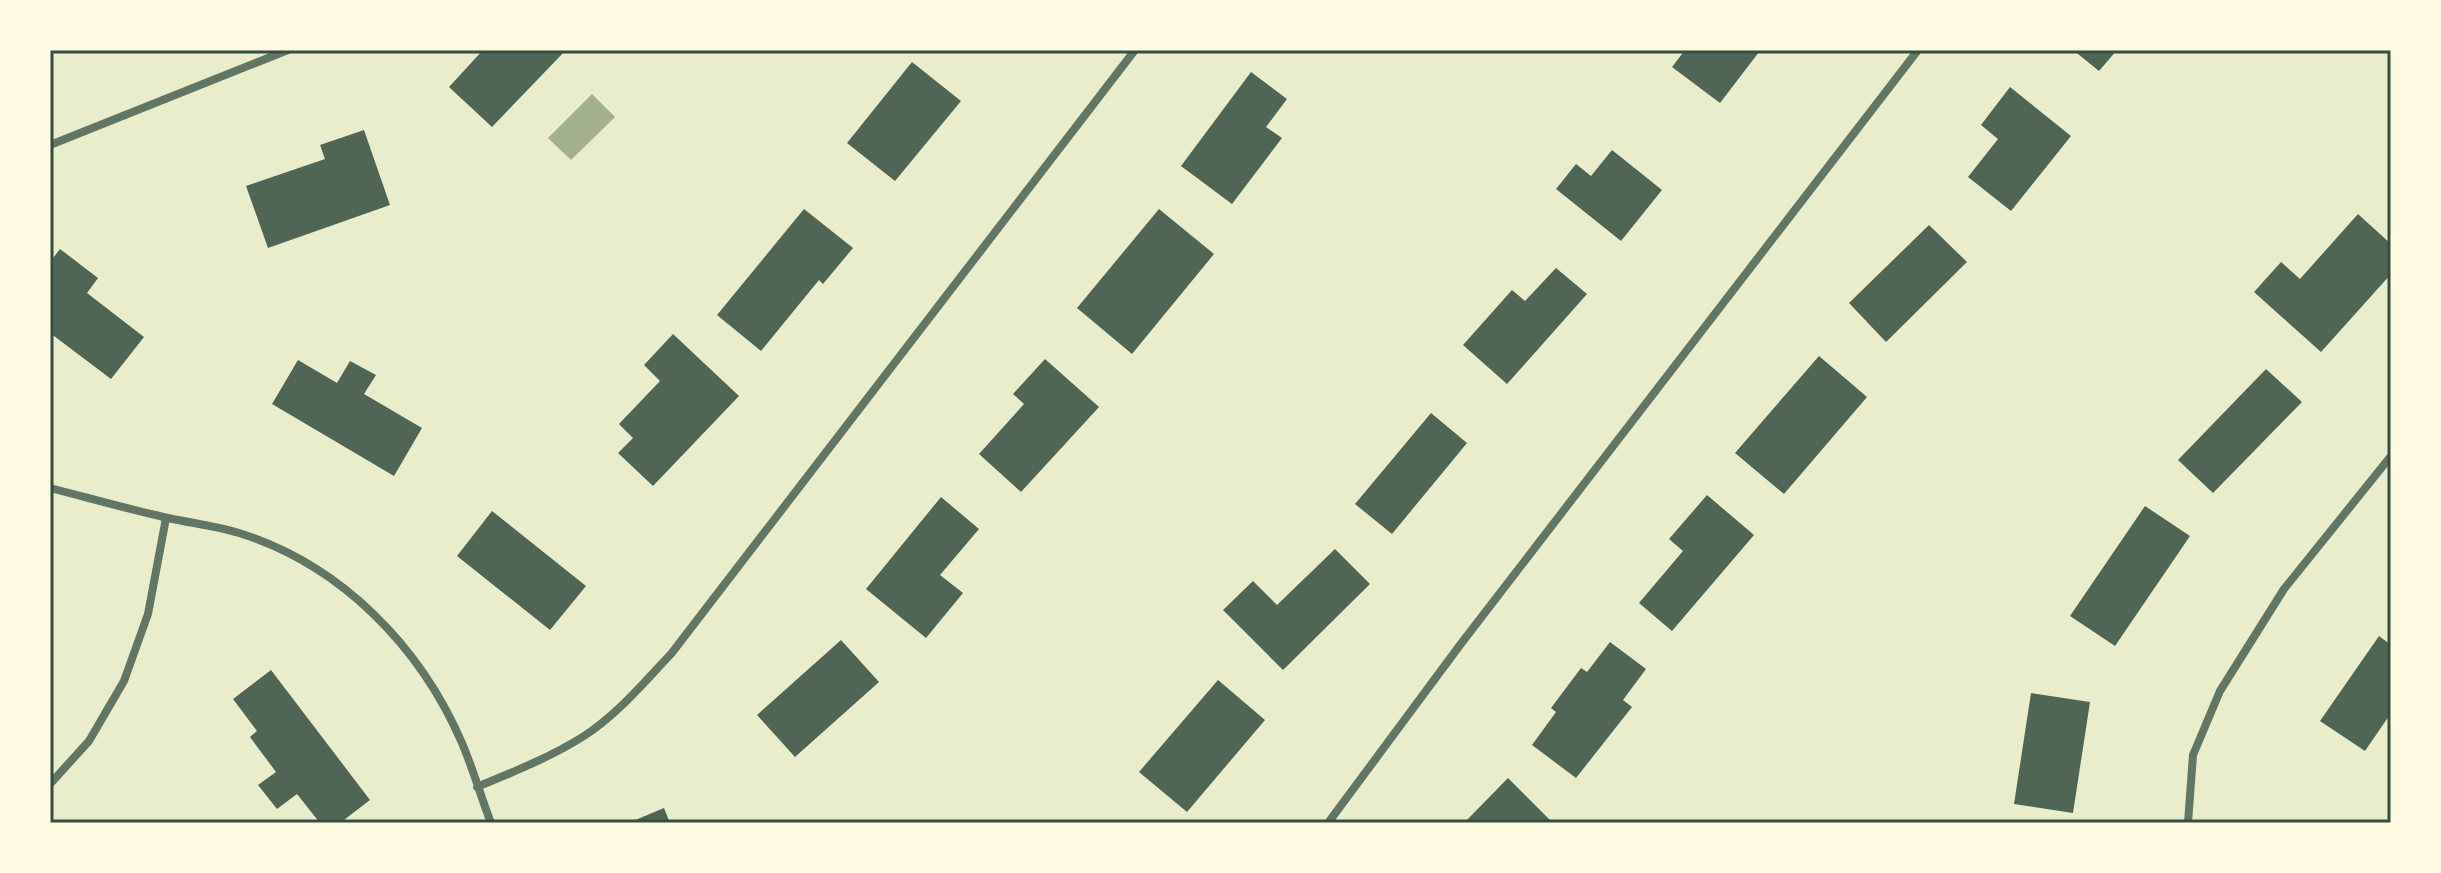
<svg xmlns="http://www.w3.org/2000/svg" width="2441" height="873" font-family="'Times New Roman',serif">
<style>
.water{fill:#a3b18a}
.building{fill:#4f6655}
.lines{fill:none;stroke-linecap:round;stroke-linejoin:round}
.minor{stroke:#617663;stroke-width:8}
.neatline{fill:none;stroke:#344e41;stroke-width:3}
</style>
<rect width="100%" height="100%" fill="#e9edc9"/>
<!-- water -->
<path class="water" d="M 592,94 L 615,117 L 571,160 L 548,138 Z"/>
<!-- building -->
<path class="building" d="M 483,50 L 566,50 L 492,127 L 449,87 Z
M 1685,50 L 1756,50 L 1759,52 L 1720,103 L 1672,67 Z
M 2073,50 L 2117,50 L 2099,71 Z
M 912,62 L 961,101 L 895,181 L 847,143 Z
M 1251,72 L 1287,99 L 1266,127 L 1282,138 L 1232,204 L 1181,166 Z
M 2010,87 L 2071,136 L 2011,211 L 1968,177 L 1998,139 L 1981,125 Z
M 364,130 L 390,205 L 268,248 L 246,186 L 325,159 L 320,145 Z
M 1612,150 L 1662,190 L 1621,241 L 1556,189 L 1576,164 L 1591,176 Z
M 804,209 L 853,248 L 823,284 L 819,280 L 761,351 L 717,315 Z
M 1159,209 L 1214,254 L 1132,354 L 1077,308 Z
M 2358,214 L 2391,244 L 2391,274 L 2321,352 L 2254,292 L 2281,262 L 2300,279 Z
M 1929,225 L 1967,262 L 1886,342 L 1849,303 Z
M 60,249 L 98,278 L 87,293 L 144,337 L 111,379 L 50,333 L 50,262 Z
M 1556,268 L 1587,294 L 1507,384 L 1463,345 L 1512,290 L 1525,301 Z
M 673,334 L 739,396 L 653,486 L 618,453 L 633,438 L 619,424 L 660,381 L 644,365 Z
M 1819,356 L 1867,397 L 1784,494 L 1735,453 Z
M 1045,359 L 1099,407 L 1021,492 L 979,454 L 1024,404 L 1013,394 Z
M 298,360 L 337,383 L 350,361 L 376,375 L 364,394 L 422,428 L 394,476 L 272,404 Z
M 2266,369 L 2302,402 L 2213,493 L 2178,460 Z
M 1431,413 L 1467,443 L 1392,534 L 1355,504 Z
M 1707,495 L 1754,535 L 1672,631 L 1639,603 L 1683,551 L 1669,539 Z
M 941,497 L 979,529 L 940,575 L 963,593 L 926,638 L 866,589 Z
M 2145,506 L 2190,536 L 2115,646 L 2070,616 Z
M 492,511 L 586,586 L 550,630 L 457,556 Z
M 1335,549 L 1370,584 L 1283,670 L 1223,610 L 1253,581 L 1277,605 Z
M 2379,636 L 2391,645 L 2391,713 L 2365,751 L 2320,721 Z
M 841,640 L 879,682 L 795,757 L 757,715 Z
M 1610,642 L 1646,669 L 1623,700 L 1632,707 L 1576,778 L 1532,745 L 1556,712 L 1551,708 L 1581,668 L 1587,672 Z
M 271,670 L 370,800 L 340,823 L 320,823 L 297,794 L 277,809 L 258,785 L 276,772 L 250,737 L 257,731 L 233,699 Z
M 1218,680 L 1265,720 L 1187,812 L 1139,772 Z
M 2031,693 L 2090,702 L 2073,813 L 2014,804 Z
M 1508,778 L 1552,822 L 1464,823 Z
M 664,808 L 670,823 L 628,823 Z"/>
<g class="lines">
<!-- minor -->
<path class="minor" d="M 50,145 L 288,50
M 50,488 C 89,498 128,509 168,518 C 191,523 216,526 239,533 C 341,565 420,646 462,743 C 473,769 481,797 491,823
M 50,784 L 89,741 L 124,681 L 148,614 L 166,518
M 477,787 C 513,772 551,757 584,736 C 617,715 644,682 671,654 L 1135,50
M 1328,823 L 1460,645 L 1918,50
M 2188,823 L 2193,755 L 2220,691 L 2284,589 L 2391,456"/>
</g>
<!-- border -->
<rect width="2441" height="873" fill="none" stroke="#fefae0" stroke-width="104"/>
<rect x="52" y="52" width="2337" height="769" class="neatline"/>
</svg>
